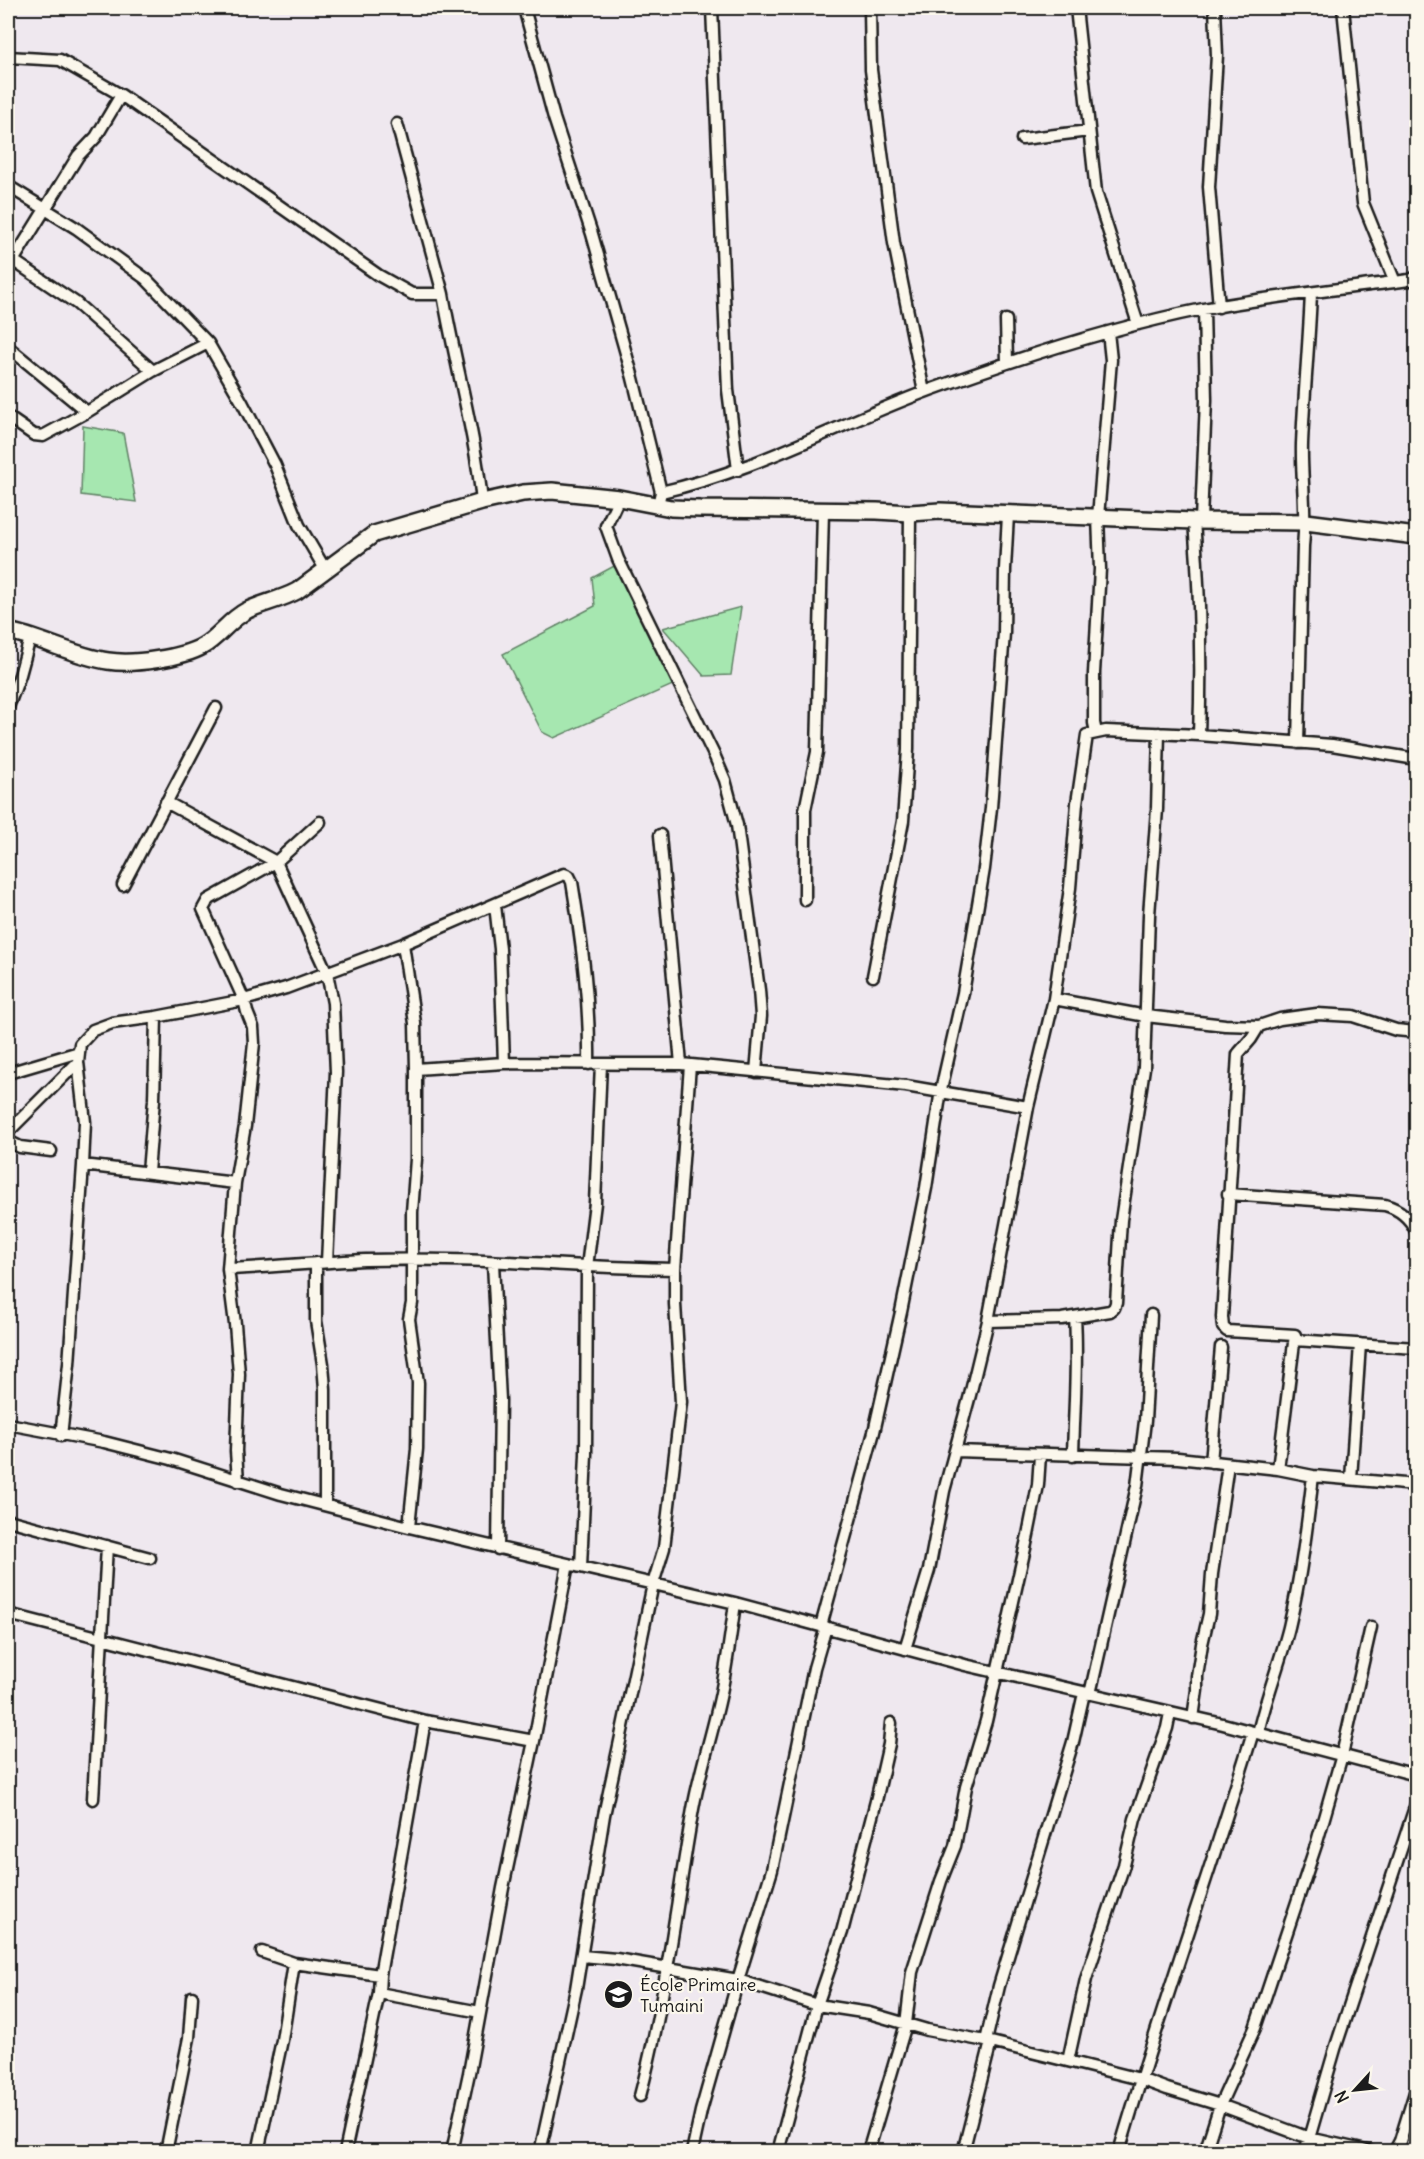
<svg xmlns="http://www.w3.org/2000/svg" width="1424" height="2159" font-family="Delius,sans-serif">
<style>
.green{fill:#a6e7b0;stroke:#618266;stroke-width:1.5}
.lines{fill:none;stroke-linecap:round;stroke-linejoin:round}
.street-casing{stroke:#1c1c1c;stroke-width:15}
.secondary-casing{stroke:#1c1c1c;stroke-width:20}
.street{stroke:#fbf7ec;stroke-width:10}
.secondary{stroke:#fbf7ec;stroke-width:15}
.labels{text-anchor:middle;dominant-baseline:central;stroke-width:4.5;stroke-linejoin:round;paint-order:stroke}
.poi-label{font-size:18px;fill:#1c1c1c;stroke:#fbf7ec;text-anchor:start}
</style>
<rect width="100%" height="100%" fill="#efe8ef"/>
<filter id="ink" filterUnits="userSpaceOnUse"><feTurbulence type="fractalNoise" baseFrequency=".0167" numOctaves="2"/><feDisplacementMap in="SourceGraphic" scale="12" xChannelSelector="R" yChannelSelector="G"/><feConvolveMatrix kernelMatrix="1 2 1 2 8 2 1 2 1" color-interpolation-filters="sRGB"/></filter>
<g filter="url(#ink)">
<!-- green -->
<path class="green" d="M 83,426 L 123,433 L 136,502 L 81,495 Z
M 616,565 L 675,684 L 554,738 L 542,732 L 503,654 L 595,606 L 592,578 Z
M 741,607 L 731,675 L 704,676 L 663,628 Z"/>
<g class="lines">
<defs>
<path id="street" d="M 524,8 L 554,118 L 592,234 L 633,378 L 661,492
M 712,8 L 728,390 L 738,470
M 870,8 L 871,70 L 894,243 L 924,392
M 1076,8 L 1096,192 L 1138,324
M 1215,8 L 1217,55 L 1209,187 L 1219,307
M 1343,8 L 1363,203 L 1395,282
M 8,57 L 60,60 L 121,95 L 378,275 L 412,294 L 443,294 C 455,364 475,432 482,502
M 397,124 L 443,294
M 1022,139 L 1089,131
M 8,186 L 76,228 L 146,279 L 208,343 L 242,402 L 275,465 L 299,525 L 325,569
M 8,257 L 76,303 L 153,371
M 8,269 L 78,156 L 96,137 L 121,95
M 1006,320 L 1007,363
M 8,347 L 87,412
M 8,417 L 34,435 L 43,436 L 87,412 L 153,371 L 208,343
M 619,498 L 606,526 L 618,559 L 715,757 L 725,780 L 737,825 L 759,990 L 761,1016 L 756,1072
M 658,505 L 661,492 C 760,470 847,419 941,386 C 1027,355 1114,327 1203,309 C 1271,296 1341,289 1410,280 L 1416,277
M 1201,520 L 1206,400 L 1204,309
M 1194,521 C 1200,595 1202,661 1199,735
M 8,707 L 20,675 L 30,638
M 1096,732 L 1094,723 L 1094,673 L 1100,569 L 1098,517 L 1111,360 L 1108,332
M 1298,743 L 1303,546 C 1307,512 1301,478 1302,444 C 1304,394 1309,343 1311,293
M 166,802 L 276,862 L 327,973 L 333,1003 L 336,1072 L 327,1262
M 660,835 L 681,1064
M 123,885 L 216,708
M 805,900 L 805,810 L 817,752 L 823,511
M 495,905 L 500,949 L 504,1063
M 403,944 L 415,1023 L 416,1069 L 416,1159 L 412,1212 L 412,1303 L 409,1319 L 418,1383 L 417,1449 L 409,1527
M 873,976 L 903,821 L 908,750 L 910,513
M 1054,999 L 1070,888 L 1077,803 L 1087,735 L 1106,731 L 1199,735 L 1332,745 L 1416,759
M 1259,1026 L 1251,1039 L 1238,1054 L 1222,1317 L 1223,1327 L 1227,1331 L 1295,1335 L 1278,1469
M 416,1069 L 504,1063 L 681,1064 L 906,1086 L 1028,1107
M 8,1073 L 79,1052
M 8,1132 L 78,1062
M 8,1141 L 20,1147 L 51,1151
M 83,1165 L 235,1183
M 148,1172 L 154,1100 L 156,1017
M 1228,1194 L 1385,1205 C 1399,1209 1410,1218 1416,1231
M 316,1263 L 316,1321 L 323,1364 L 325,1389 L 325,1504
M 493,1263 L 500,1400 L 498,1549
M 228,1269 C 274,1267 319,1262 365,1260 C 468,1257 572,1267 675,1269
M 988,1321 L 1062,1319 L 1110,1311 L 1114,1308 L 1116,1303 L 1121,1220 L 1144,1068 L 1149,915 L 1157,809 L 1159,733
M 1295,1340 L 1416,1348
M 8,1424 L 104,1442 L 171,1459 L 281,1494 L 409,1527 L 735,1603 L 965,1665 L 1223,1724 L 1416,1775
M 61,1436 L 69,1364 L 83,1165 L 85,1122 L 78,1062 L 80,1044 L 93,1030 L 112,1023 L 156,1017 L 244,1000 L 286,988 L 403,944 L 564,874 L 569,876 L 572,882 C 582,943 590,1002 589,1064
M 956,1451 L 1178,1458 L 1278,1469 L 1313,1476 L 1416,1485
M 1073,1456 C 1074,1409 1078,1363 1075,1317
M 1211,1462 L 1221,1347
M 1351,1479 L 1360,1344
M 238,1481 L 236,1451 L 239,1374 L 235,1324 L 228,1269 L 235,1183 L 245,1126 L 254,1043 L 253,1027 L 247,1012 L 244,1000 L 203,909 L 208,900 L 276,862 L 320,822
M 8,1520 L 150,1558
M 581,1567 L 586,1454 L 587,1267 L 595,1203 L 601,1064
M 8,1614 L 425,1721 L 534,1741
M 821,1626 L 874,1432 L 901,1312 L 926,1188 L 941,1090 L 963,993 L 984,869 L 991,808 L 1004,633 L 1005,569 L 1008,515
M 905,1649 L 929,1570 L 944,1491 L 970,1395 L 988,1321 L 1028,1107 L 1054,999 L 1146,1016 L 1225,1025 L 1259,1026 L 1280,1019 L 1317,1014 L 1353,1016 L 1396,1030 L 1416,1032
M 1090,1694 L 1137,1486 L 1145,1421 L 1151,1315
M 1193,1718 L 1197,1690 L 1197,1676 L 1202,1644 L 1209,1614 L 1212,1574 L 1228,1464
M 1258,1733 C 1266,1697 1280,1663 1289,1627 C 1301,1577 1307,1526 1313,1476
M 93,1799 L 107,1546
M 262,1952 L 294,1963 L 380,1975
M 582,1956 L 616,1959 L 738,1980 L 817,2005 L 869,2013 L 927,2030 L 991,2042 L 1140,2079 L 1167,2089 L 1220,2105 L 1309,2138 L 1371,2152
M 379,1993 L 480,2012
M 986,2041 L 999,1986 L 1073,1742 L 1084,1693
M 1068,2061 L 1086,1979 L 1124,1865 L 1135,1819 L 1167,1728 L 1170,1713
M 640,2096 C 665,2002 676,1905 693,1809 C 700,1770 713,1732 721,1693 C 727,1663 731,1633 735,1603
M 166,2152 L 189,2038 L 192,1997
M 258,2152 L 282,2040 L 294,1963
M 345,2152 L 379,1993 L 380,1975 L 425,1721
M 452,2152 L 469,2073 L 503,1888 L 534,1741 L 568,1564
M 540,2152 L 576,1989 L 604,1815 L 620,1741 L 653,1584 L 664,1548 L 681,1402 L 675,1304 L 675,1269 L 690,1065
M 692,2152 L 701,2111 L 738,1980 L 772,1870 L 814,1668 L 826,1627
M 778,2152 L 817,2005 L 842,1932 L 876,1801 L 889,1744 L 891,1723
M 868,2152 L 906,2024 L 912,1972 L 941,1881 L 955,1846 L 966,1787 L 986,1721 L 1028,1535 L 1038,1485 L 1040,1455
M 963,2152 L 991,2042
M 1119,2152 C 1160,2011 1210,1872 1253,1732
M 1205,2152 L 1220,2105 L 1255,2028 L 1317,1842 L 1342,1755 L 1371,1627
M 1305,2152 L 1335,2049 L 1416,1804
M 1394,2152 L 1400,2141 L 1416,2089"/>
<path id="secondary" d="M 8,631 C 42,638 74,656 108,661 C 133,665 182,658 203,646 C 219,637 229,620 246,611 C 262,603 280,600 297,591 L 374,534 L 482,502 L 523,493 L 552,491 L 619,498 L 671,508 L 700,509 L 877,511 L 910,513 L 940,511 L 1194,521 L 1306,522 L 1416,536"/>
</defs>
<!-- street casing -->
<use href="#street" class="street-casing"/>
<!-- secondary casing -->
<use href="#secondary" class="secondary-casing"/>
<!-- street -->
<use href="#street" class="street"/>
<!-- secondary -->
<use href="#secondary" class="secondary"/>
</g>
</g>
<!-- icons -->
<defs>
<symbol id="school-disc" viewBox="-11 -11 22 22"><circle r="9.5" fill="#1c1c1c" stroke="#fbf7ec"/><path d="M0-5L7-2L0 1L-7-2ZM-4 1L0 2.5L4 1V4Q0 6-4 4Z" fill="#fff"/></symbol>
</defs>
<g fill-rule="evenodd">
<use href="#school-disc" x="602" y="1978" width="33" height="33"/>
</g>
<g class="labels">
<!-- poi labels -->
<g class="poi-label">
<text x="640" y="1984">École Primaire<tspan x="640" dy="21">Tumaini</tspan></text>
</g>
</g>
<!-- margin -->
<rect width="1424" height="2159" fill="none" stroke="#fbf7ec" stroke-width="30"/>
<rect x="15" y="15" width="1394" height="2129" fill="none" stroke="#1c1c1c" stroke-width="2" filter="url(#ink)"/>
<!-- north arrow -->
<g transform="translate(1355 2090) rotate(243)" stroke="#fbf7ec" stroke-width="4.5" paint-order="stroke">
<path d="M0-4.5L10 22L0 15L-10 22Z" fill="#1c1c1c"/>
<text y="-9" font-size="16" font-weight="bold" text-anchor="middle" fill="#1c1c1c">N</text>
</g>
</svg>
